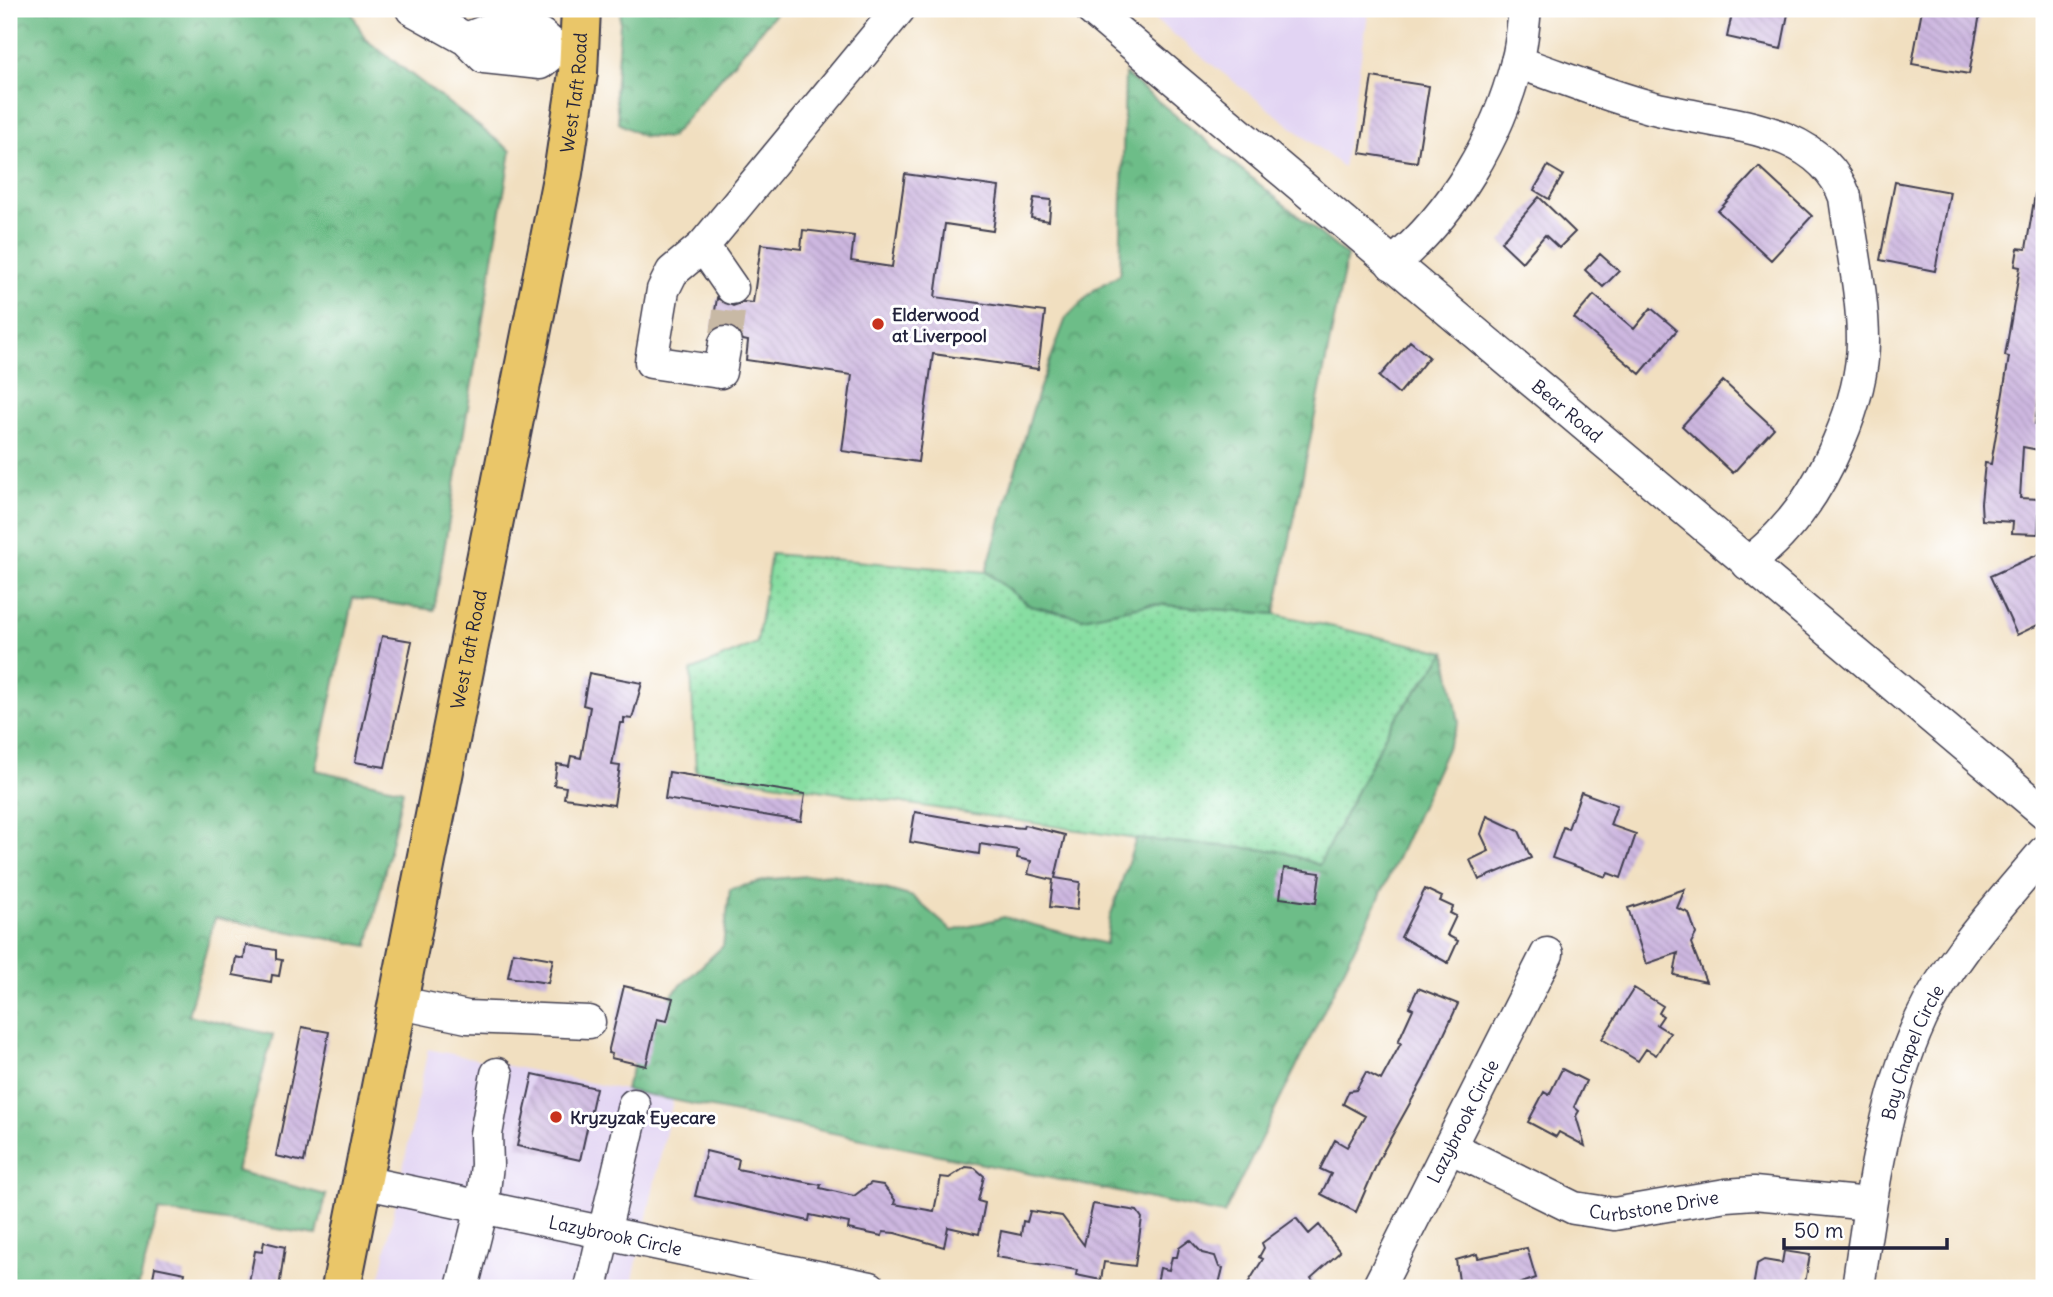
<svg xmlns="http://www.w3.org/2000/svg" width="2053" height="1297" font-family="Delius,sans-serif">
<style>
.built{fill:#e2d4f3}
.grass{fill:url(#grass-dots);stroke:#54806e;stroke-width:2}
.forest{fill:url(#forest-crowns);stroke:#487062;stroke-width:2}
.building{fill:url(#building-back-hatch)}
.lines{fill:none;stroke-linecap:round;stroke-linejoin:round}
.minor-tunnel{stroke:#c8b9a5;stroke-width:32;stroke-dasharray:32 16;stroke-linecap:butt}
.minor-casing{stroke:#413e4f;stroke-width:35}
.major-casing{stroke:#413e4f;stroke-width:42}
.minor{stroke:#fff;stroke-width:32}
.major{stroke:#eac669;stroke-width:38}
.poi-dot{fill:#c8321e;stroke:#fff;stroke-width:2.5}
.labels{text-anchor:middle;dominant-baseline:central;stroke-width:6;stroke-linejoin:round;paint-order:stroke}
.street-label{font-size:18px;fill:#22223b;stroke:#fff}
.poi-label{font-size:18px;font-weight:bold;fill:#22223b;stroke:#fff;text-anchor:start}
</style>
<defs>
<pattern id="grass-dots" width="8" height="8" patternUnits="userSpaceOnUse" patternTransform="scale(1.75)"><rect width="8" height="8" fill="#87dea2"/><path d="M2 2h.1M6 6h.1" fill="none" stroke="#74be8c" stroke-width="1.8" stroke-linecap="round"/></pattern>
<pattern id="forest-crowns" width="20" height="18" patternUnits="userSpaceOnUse" patternTransform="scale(1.75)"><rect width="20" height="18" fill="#6dbd88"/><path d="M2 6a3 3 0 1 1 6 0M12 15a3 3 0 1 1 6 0" fill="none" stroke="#599970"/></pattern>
<pattern id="building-back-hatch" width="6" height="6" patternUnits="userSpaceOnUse" patternTransform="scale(1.75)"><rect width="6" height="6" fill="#cdb7e0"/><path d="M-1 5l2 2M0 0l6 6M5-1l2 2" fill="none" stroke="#b09dc1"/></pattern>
</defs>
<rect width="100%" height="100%" fill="#fff"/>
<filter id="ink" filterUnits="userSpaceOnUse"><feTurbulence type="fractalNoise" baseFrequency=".0143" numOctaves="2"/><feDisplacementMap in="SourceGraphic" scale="14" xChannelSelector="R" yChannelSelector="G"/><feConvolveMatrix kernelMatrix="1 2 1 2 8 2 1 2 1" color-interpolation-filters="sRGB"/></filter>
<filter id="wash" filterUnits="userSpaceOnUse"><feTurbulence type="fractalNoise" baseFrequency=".00686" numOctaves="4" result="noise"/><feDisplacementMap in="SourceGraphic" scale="28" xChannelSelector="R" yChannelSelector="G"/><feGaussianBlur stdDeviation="1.57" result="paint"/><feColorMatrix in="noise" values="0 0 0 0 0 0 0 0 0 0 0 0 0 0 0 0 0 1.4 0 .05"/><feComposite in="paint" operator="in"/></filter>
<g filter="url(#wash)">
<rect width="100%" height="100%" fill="#f1dfc0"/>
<!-- built -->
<path class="built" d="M 1141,9 L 1369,9 L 1343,167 Z
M 428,1049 L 673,1100 L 631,1288 L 378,1288 Z"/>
<!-- grass -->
<path class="grass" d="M 771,554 L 986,572 L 1030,606 L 1083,618 L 1151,604 L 1275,614 L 1446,652 L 1390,726 L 1319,866 L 1281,851 L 1136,839 L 696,771 L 691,671 L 757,643 Z"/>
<!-- forest -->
<path class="forest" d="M 9,9 L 350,9 L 365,39 L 511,151 L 434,610 L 353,598 L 316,770 L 403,790 L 368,946 L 215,918 L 188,1015 L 273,1035 L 236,1171 L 326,1195 L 317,1235 L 159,1211 L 138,1288 L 9,1288 Z
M 621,9 L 779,9 L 670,138 L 642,136 L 619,123 L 615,93 Z
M 1125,74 L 1347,256 L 1275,614 L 1151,604 L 1083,618 L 1030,606 L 986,572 L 1037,395 L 1066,318 L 1094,290 L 1120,274 Z
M 1446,652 L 1459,722 L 1379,898 L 1224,1214 L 625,1090 L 642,1042 L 674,992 L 723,946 L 730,889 L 772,879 L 832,874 L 913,897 L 952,931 L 1004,917 L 1106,944 L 1110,917 L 1136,839 L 1281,851 L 1319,865 L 1390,726 Z"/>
<g id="blocks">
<!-- building -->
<path class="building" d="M 1733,9 L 1789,9 L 1781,49 L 1727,37 Z
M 1922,9 L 1981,9 L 1969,74 L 1912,64 Z
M 1372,77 L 1429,86 L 1417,162 L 1360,153 Z
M 1548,166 L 1563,175 L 1549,199 L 1534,190 Z
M 1759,167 L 1812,216 L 1771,260 L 1718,211 Z
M 905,174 L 999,187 L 993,231 L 945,224 L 935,297 L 1045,312 L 1038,369 L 933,354 L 918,462 L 842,451 L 852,375 L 746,360 L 748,341 L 743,340 L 737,329 L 727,325 L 712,330 L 717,298 L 733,306 L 744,302 L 753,303 L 761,244 L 801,249 L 803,230 L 854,236 L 851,261 L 892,267 Z
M 1895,182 L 1950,192 L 1935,271 L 1880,260 Z
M 2035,194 L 2044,195 L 2044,366 L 2035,424 L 2044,426 L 2044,451 L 2023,447 L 2020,498 L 2040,499 L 2038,534 L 2012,533 L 2013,522 L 1982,520 L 1981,503 L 1985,463 L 1991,464 L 2009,357 L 2005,356 L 2020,267 L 2015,266 L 2018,248 L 2026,249 Z
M 1539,197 L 1575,232 L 1559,248 L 1545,235 L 1522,262 L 1501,242 Z
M 1034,198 L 1051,200 L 1049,221 L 1031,218 Z
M 1600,254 L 1619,271 L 1603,287 L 1585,270 Z
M 1594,295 L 1634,329 L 1651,308 L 1677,330 L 1640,374 L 1574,318 Z
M 1410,341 L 1429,357 L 1399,394 L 1379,377 Z
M 1723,381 L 1774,428 L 1733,473 L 1682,426 Z
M 2044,552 L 2044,622 L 2017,635 L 1990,576 Z
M 382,636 L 412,641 L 385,767 L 355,762 Z
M 589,673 L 642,683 L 632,719 L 624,718 L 624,723 L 620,723 L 612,765 L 620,766 L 614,805 L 564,798 L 566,787 L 554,785 L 557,764 L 569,766 L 571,756 L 581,758 L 590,707 L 583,705 Z
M 669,772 L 805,794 L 801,821 L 665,799 Z
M 1581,792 L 1617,805 L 1610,825 L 1636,834 L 1621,878 L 1608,873 L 1606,877 L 1552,858 L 1563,827 L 1568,829 Z
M 915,812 L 990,825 L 1023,828 L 1024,825 L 1065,835 L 1055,878 L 1080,882 L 1077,910 L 1050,907 L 1053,880 L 1028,874 L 1031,861 L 1017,858 L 1018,850 L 980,844 L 979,854 L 910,842 Z
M 1487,816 L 1519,831 L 1531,858 L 1479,880 L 1470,860 L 1489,851 L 1481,834 Z
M 1284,868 L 1320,873 L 1316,903 L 1280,898 Z
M 1425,889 L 1442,897 L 1440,901 L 1453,907 L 1450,913 L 1456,916 L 1447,935 L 1458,941 L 1448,963 L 1401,937 Z
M 1685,889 L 1677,908 L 1689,913 L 1696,934 L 1691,943 L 1706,982 L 1674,975 L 1678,953 L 1646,964 L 1628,908 Z
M 246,945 L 276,950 L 276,959 L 282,960 L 279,976 L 272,975 L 271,982 L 233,975 L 236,957 L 244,959 Z
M 513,952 L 553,959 L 548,983 L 508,977 Z
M 624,986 L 673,998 L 667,1021 L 657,1019 L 646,1066 L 611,1058 L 612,1054 L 608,1053 Z
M 1418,988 L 1458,1004 L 1424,1078 L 1379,1159 L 1356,1212 L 1321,1194 L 1331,1174 L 1320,1169 L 1335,1140 L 1347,1147 L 1365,1116 L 1343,1104 L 1349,1091 L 1356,1090 L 1366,1072 L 1381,1080 L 1401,1043 L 1398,1042 L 1413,1009 L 1409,1007 Z
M 1634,988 L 1663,1006 L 1659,1013 L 1663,1016 L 1657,1025 L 1670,1033 L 1656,1055 L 1646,1049 L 1638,1061 L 1602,1039 Z
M 302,1027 L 329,1032 L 304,1162 L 276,1156 Z
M 1562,1069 L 1586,1081 L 1574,1107 L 1579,1111 L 1576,1116 L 1585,1146 L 1559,1132 L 1556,1137 L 1528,1122 L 1544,1092 L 1549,1095 Z
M 533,1074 L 596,1088 L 580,1160 L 517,1146 Z
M 706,1151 L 739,1159 L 737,1169 L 821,1185 L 820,1188 L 854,1196 L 871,1183 L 883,1185 L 895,1200 L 894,1204 L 934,1211 L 941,1177 L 949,1178 L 966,1167 L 975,1168 L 984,1176 L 978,1201 L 985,1203 L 979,1234 L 948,1227 L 944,1247 L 895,1233 L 883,1232 L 882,1236 L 848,1229 L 849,1223 L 810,1215 L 809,1221 L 695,1196 Z
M 1093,1204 L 1137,1211 L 1142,1218 L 1135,1266 L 1104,1262 L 1101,1280 L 1076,1275 L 1077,1270 L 996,1257 L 1001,1231 L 1021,1235 L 1023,1221 L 1027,1222 L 1030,1211 L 1062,1216 L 1084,1245 Z
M 1296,1218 L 1309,1234 L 1319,1225 L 1340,1252 L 1311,1278 L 1319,1288 L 1245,1288 L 1263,1259 L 1259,1257 L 1264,1248 L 1262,1243 Z
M 1190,1240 L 1202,1253 L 1215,1256 L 1219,1267 L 1223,1268 L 1218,1288 L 1156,1288 L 1160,1268 L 1169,1270 L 1172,1257 L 1177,1257 L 1179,1248 Z
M 264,1242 L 285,1247 L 279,1288 L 248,1288 L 255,1251 L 262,1252 Z
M 1527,1248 L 1536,1278 L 1519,1284 L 1520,1288 L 1460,1288 L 1456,1260 L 1477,1254 L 1478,1258 Z
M 1784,1251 L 1810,1255 L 1804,1288 L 1753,1288 L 1757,1264 L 1764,1260 L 1782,1263 Z
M 155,1267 L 185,1273 L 182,1288 L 151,1288 Z"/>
</g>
</g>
<g filter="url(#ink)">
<use href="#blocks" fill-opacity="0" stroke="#413e4f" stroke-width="2"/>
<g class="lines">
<!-- minor-tunnel -->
<path class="minor-tunnel" d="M 725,343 L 732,288"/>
<defs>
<g id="minor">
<path d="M 412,9 L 466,39 L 484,57 L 540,63 L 557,49 L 541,35 L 489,30 L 466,39"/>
<path id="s1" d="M 1091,9 L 2044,812"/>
<path d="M 1517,62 C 1561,77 1605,95 1650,107 C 1715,125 1818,122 1845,197 C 1851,244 1863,294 1863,341 C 1863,401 1824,487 1783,531 C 1773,543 1760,553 1748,564"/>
<path d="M 703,246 L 732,288"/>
<path d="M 1392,264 C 1453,214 1498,138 1517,62 C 1522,45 1523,26 1525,9"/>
<path d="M 725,343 L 720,372 L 651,362 L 663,290 L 672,272 L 703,246 L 899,9"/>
<path d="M 396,1002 L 467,1017 L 589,1022"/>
<path id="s2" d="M 1450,1147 L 1574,1208 L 1614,1214 L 1726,1195 L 1754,1193 L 1870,1204"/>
<path id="s3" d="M 362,1182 L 870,1288"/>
<path d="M 462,1288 L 482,1208 L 487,1165 L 486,1134 L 497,1074"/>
<path d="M 591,1288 L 634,1105"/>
<path id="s4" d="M 1378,1288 L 1547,954"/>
<path id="s5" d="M 1858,1288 C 1870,1201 1884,1099 1921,1019 C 1950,957 2001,904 2044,852"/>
</g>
<g id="major">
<path id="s6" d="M 341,1288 L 563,173 L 578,73 L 581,9"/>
</g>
</defs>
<!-- minor casing -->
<use href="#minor" class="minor-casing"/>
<!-- major casing -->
<use href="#major" class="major-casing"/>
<!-- minor -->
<use href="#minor" class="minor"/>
<!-- major -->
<use href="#major" class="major"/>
</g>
</g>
<!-- markers -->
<g class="poi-dot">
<circle cx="878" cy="324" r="7"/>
<circle cx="556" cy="1117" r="7"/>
</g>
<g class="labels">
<!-- street labels -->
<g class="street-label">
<text stroke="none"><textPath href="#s6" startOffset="1218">West Taft Road</textPath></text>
<text stroke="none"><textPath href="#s1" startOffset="623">Bear Road</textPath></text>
<text stroke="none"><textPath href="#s6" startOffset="651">West Taft Road</textPath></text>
<text stroke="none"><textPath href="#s5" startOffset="243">Bay Chapel Circle</textPath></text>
<text stroke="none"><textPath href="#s4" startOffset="187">Lazybrook Circle</textPath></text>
<text stroke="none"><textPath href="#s2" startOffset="219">Curbstone Drive</textPath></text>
<text stroke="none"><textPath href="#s3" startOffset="259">Lazybrook Circle</textPath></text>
</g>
<!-- poi labels -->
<g class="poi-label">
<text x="892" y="314">Elderwood<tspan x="892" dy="21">at Liverpool</tspan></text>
<text x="570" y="1117">Kryzyzak Eyecare</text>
</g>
</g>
<!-- margin -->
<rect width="2053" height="1297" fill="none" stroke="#fff" stroke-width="35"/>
<!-- scale -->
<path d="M1784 1238v10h163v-10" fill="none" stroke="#22223b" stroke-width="3.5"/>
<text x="1794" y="1238" font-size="21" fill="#22223b" stroke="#ffffff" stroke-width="5" paint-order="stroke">50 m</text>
</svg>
